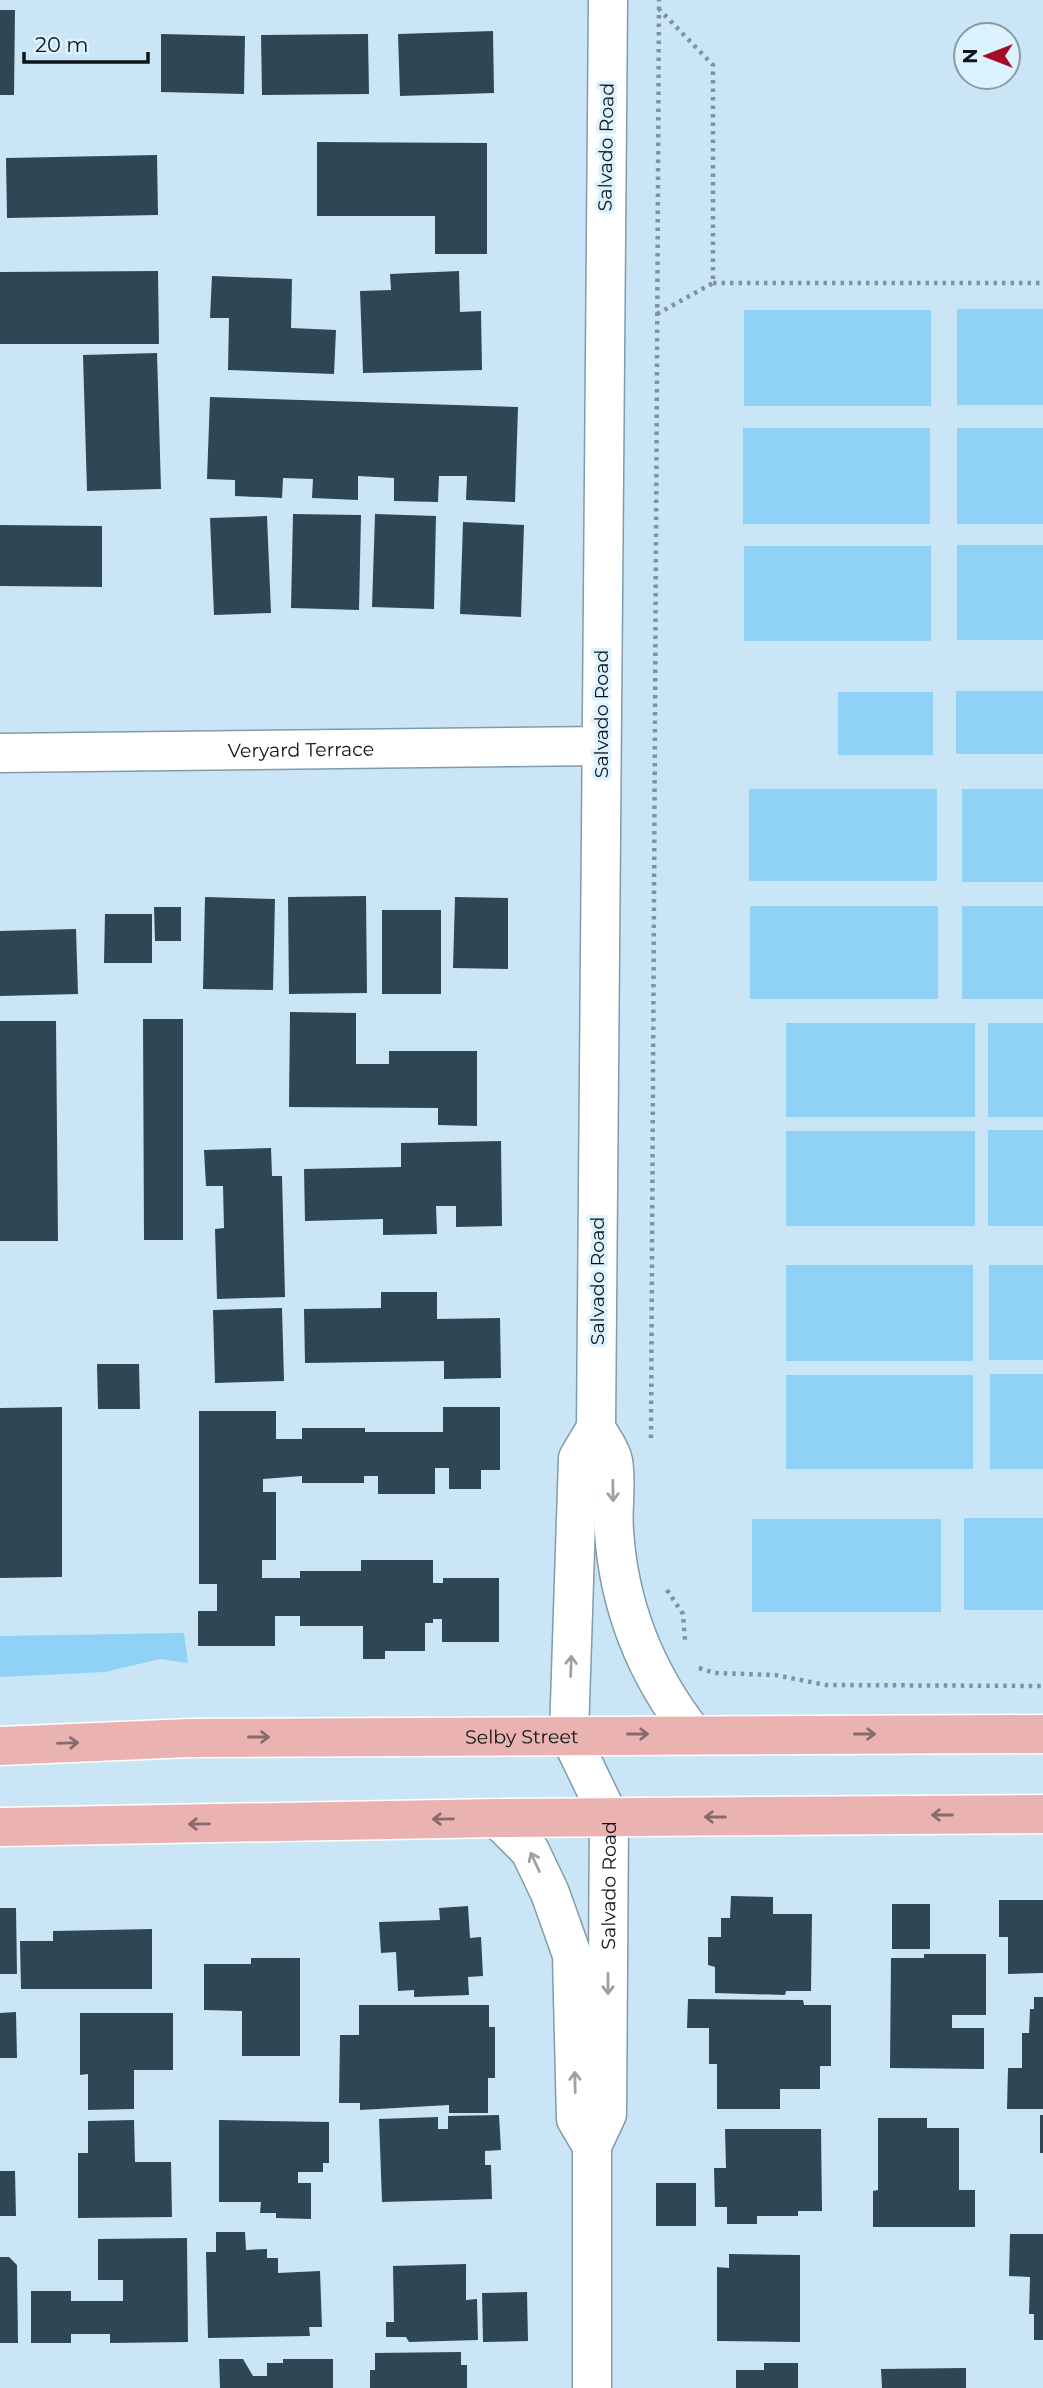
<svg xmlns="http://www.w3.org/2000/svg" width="1043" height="2388" font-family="Montserrat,sans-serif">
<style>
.green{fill:#90d2f5}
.building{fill:#2f4754}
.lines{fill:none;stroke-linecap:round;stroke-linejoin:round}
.street-casing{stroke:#819baa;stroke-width:41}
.primary-casing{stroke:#fff;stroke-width:41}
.path{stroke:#7e939f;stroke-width:4.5;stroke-dasharray:3.5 5;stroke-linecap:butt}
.street{stroke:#fff;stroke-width:38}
.primary{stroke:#eab2b0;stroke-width:38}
.oneway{stroke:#9da1a3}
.oneway2{stroke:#866b6c}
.labels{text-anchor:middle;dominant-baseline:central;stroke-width:7;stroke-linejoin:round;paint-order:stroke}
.street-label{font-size:19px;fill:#0b151a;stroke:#dcf2ff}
</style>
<rect width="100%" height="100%" fill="#cae6f6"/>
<!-- green -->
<path class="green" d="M 957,309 L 1043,309 L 1043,405 L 957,405 Z
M 744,310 L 931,310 L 931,406 L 744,406 Z
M 743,428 L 930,428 L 930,524 L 743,524 Z
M 957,428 L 1043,428 L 1043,524 L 957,524 Z
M 957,545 L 1043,545 L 1043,640 L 957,640 Z
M 744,546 L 931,546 L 931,641 L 744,641 Z
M 956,691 L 1043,691 L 1043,754 L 956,754 Z
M 838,692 L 933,692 L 933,755 L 838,755 Z
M 749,789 L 937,789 L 937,881 L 749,881 Z
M 962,789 L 1043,789 L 1043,882 L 962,882 Z
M 750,906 L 938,906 L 938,999 L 750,999 Z
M 962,906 L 1043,906 L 1043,999 L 962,999 Z
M 786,1023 L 975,1023 L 975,1117 L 786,1117 Z
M 988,1023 L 1043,1023 L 1043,1117 L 988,1117 Z
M 988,1130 L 1043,1130 L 1043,1226 L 988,1226 Z
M 786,1131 L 975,1131 L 975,1226 L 786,1226 Z
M 786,1265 L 973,1265 L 973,1361 L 786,1361 Z
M 989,1265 L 1043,1265 L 1043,1360 L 989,1360 Z
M 990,1374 L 1043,1374 L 1043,1469 L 990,1469 Z
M 786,1375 L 973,1375 L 973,1469 L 786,1469 Z
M 964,1518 L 1043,1518 L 1043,1610 L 964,1610 Z
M 752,1519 L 941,1519 L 941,1612 L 752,1612 Z
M 184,1633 L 188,1663 L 160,1659 L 105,1672 L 0,1677 L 0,1636 Z"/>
<!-- building -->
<path class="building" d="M 0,10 L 15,10 L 14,95 L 0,95 Z
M 493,31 L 494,93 L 400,96 L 398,34 Z
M 161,34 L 245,36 L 244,94 L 161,92 Z
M 368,34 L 369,94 L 262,95 L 261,35 Z
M 317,142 L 487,143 L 487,254 L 435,254 L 435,216 L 317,216 Z
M 157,155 L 158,215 L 7,218 L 6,158 Z
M 158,271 L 159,344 L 0,344 L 0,272 Z
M 459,271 L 460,312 L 481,311 L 482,370 L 363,373 L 360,291 L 391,290 L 390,274 Z
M 212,276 L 292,279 L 291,328 L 336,330 L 334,374 L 228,370 L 229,318 L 210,318 Z
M 157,353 L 161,489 L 87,491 L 83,355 Z
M 210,397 L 518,407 L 515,502 L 466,500 L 467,476 L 439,476 L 438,502 L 394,501 L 394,478 L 358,476 L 358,500 L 312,498 L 313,479 L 283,478 L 282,498 L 235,496 L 235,480 L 207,479 Z
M 293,514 L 361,515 L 359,610 L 291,608 Z
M 375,514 L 436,516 L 434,609 L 372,607 Z
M 267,516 L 271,613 L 214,615 L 210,518 Z
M 463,522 L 524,525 L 521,617 L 460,614 Z
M 0,525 L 102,526 L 102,587 L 0,586 Z
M 366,896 L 367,993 L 289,994 L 288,897 Z
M 205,897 L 275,899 L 273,990 L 203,989 Z
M 455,897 L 508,898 L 508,969 L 453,968 Z
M 154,907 L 181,907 L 181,941 L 155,941 Z
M 382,910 L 441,910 L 441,994 L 382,994 Z
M 105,914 L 152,914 L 152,963 L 104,963 Z
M 76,929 L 78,994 L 0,996 L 0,931 Z
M 290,1012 L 356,1013 L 356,1064 L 389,1064 L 389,1051 L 477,1051 L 477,1126 L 438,1125 L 438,1108 L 289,1107 Z
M 143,1019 L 183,1019 L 183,1240 L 144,1240 Z
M 0,1021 L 56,1021 L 58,1241 L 0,1241 Z
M 501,1141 L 502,1226 L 456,1227 L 456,1206 L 436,1206 L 437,1234 L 383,1235 L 383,1219 L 305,1221 L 304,1169 L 401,1167 L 401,1143 Z
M 271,1148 L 272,1176 L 282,1176 L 285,1297 L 217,1299 L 215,1229 L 224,1228 L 223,1186 L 206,1186 L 204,1150 Z
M 381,1292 L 437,1292 L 437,1319 L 500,1318 L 501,1378 L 444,1379 L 444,1361 L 305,1363 L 304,1309 L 381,1308 Z
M 282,1308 L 284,1381 L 215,1383 L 213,1310 Z
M 97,1364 L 139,1364 L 140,1409 L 98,1409 Z
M 62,1407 L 62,1577 L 0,1578 L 0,1408 Z
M 443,1407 L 500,1407 L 500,1470 L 481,1470 L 481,1489 L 449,1489 L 449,1468 L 435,1468 L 435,1494 L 378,1494 L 378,1476 L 364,1476 L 364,1483 L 302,1483 L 302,1476 L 263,1479 L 263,1492 L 276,1492 L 276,1560 L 262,1560 L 262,1578 L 300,1578 L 300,1571 L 361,1571 L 361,1560 L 433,1560 L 433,1583 L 443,1583 L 443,1578 L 499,1578 L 499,1642 L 442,1642 L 442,1619 L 433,1619 L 433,1623 L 425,1623 L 425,1651 L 385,1651 L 385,1659 L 363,1659 L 363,1626 L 300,1626 L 300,1616 L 275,1616 L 275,1646 L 198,1646 L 198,1611 L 217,1611 L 217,1584 L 199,1584 L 199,1411 L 276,1411 L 276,1439 L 302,1439 L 302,1428 L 365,1428 L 365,1432 L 443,1432 Z
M 731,1896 L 773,1897 L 773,1914 L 812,1914 L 811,1991 L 786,1991 L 785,1995 L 715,1993 L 715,1967 L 708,1965 L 708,1937 L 721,1937 L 721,1918 L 730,1918 Z
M 999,1900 L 1043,1900 L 1043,1973 L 1008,1974 L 1008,1937 L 999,1937 Z
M 892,1904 L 930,1904 L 930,1949 L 892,1949 Z
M 468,1906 L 470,1938 L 481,1937 L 483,1976 L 468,1977 L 469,1995 L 414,1997 L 414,1990 L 398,1991 L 396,1952 L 381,1953 L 379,1922 L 440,1920 L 439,1908 Z
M 0,1908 L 16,1908 L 17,1974 L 0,1974 Z
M 152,1929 L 152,1989 L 21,1989 L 20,1941 L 53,1941 L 53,1931 Z
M 924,1954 L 986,1954 L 986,2015 L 952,2015 L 952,2028 L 984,2028 L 984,2069 L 890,2068 L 891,1958 L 924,1958 Z
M 251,1958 L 300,1958 L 300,2056 L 242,2056 L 242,2011 L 204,2010 L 204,1964 L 251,1964 Z
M 1034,1997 L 1043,1997 L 1043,2109 L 1007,2109 L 1008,2068 L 1022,2068 L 1022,2033 L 1029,2033 L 1030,2009 L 1034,2009 Z
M 688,1999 L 803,2000 L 804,2005 L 831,2005 L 831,2066 L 820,2066 L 820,2089 L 780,2089 L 780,2109 L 717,2109 L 717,2064 L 709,2064 L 709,2028 L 687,2028 Z
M 359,2005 L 489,2005 L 489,2027 L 495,2027 L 495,2078 L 488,2078 L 488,2113 L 449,2113 L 449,2105 L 360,2110 L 360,2103 L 339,2103 L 340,2035 L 359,2035 Z
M 16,2012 L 17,2058 L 0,2058 L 0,2013 Z
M 80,2013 L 173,2013 L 173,2070 L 134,2070 L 134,2109 L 88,2110 L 88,2074 L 80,2075 Z
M 499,2115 L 501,2150 L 485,2151 L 485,2165 L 491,2165 L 492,2199 L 382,2202 L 379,2119 L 438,2117 L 438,2129 L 448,2129 L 448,2116 Z
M 1040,2115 L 1043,2115 L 1043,2153 L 1040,2153 Z
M 878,2118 L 927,2118 L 927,2128 L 959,2128 L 959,2190 L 975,2190 L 975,2227 L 873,2227 L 873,2191 L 878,2190 Z
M 134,2120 L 135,2162 L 171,2162 L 172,2217 L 78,2218 L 78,2153 L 88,2153 L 88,2121 Z
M 219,2120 L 329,2122 L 329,2163 L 323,2163 L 323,2172 L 298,2172 L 298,2183 L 311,2183 L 311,2219 L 276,2218 L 276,2213 L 260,2213 L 261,2202 L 219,2202 Z
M 725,2129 L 821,2129 L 822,2211 L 798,2211 L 798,2216 L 757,2216 L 757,2224 L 727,2224 L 727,2207 L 715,2207 L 714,2168 L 726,2168 Z
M 0,2171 L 15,2171 L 16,2216 L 0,2216 Z
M 656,2183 L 696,2183 L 696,2226 L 656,2226 Z
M 216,2232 L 245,2232 L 246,2250 L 267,2249 L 267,2258 L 278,2258 L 278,2273 L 320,2271 L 322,2327 L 309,2327 L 310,2336 L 208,2338 L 206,2252 L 216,2252 Z
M 1010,2234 L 1043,2234 L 1043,2340 L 1034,2340 L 1034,2314 L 1029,2314 L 1030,2277 L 1009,2276 Z
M 187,2238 L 188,2342 L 110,2343 L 110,2334 L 71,2334 L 71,2343 L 31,2343 L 31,2291 L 71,2291 L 71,2301 L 123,2301 L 123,2280 L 98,2280 L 98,2239 Z
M 729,2254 L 800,2255 L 800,2342 L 717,2341 L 717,2267 L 729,2268 Z
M 0,2257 L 9,2257 L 17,2265 L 18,2343 L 0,2343 Z
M 466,2264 L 466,2300 L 477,2299 L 478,2340 L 409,2342 L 406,2337 L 386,2337 L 386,2322 L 394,2322 L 393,2266 Z
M 527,2292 L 528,2341 L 483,2342 L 482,2293 Z
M 461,2352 L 461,2365 L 467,2365 L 467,2388 L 370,2388 L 370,2370 L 375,2370 L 375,2353 Z
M 219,2359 L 243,2359 L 253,2376 L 267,2376 L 267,2363 L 283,2363 L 283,2359 L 333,2359 L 333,2388 L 220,2388 Z
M 764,2363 L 798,2363 L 798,2388 L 736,2388 L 736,2370 L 764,2370 Z
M 966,2368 L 966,2388 L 882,2388 L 881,2369 Z"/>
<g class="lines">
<defs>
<g id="street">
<path d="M 608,0 L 596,1428 C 601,1438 611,1450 613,1461 C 617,1483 612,1509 614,1531 C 619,1608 646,1674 693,1734"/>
<path id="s1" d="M 0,753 L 601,746"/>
<path d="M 497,1818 L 530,1851 L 550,1893 L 572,1955 L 576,2119 L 592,2146"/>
<path id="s2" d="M 592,2388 L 592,2146 L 607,2114 L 609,1817 L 569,1734 L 578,1458 L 596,1428"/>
</g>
<g id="primary">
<path id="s3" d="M 0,1746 L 190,1738 L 1043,1734"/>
<path d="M 0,1827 L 497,1818 L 1043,1814"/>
</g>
</defs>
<!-- street casing -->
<use href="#street" class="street-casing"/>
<!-- primary casing -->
<use href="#primary" class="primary-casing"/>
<!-- path -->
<path class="path" d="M 713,283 L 1043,283
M 657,314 L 713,283 L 713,65 L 659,9
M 651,1438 L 659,0
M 667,1590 L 683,1614 L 685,1640
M 699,1668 L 715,1673 L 775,1675 L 826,1685 L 1043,1686"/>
<!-- street -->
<use href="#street" class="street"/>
<!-- primary -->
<use href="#primary" class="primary"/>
</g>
<!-- one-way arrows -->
<defs><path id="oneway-shaft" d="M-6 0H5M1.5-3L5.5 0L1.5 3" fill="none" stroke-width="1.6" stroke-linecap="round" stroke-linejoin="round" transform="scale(1.75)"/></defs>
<g class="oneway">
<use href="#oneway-shaft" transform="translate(613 1491) rotate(89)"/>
<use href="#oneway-shaft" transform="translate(571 1666) rotate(-88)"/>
<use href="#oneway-shaft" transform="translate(535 1862) rotate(-115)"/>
<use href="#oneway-shaft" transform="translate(608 1984) rotate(90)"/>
<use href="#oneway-shaft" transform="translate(575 2082) rotate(-91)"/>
</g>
<g class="oneway2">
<use href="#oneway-shaft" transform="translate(638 1734)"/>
<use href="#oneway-shaft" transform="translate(865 1734)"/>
<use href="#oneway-shaft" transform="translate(259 1737)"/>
<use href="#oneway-shaft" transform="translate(68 1743) rotate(-2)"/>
<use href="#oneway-shaft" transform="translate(942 1815) rotate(180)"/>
<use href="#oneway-shaft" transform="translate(715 1817) rotate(180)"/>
<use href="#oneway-shaft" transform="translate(443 1819) rotate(179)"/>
<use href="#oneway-shaft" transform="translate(199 1824) rotate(179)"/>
</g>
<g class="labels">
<!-- street labels -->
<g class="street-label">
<text transform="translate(606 147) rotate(-89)">Salvado Road</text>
<text transform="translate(601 714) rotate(-90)">Salvado Road</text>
<text stroke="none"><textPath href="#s1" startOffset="301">Veryard Terrace</textPath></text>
<text transform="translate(597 1281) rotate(-90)">Salvado Road</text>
<text stroke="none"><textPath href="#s3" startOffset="522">Selby Street</textPath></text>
<text stroke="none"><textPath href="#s2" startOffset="506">Salvado Road</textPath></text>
</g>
</g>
<!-- north arrow -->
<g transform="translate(987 56) rotate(270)"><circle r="33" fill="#dcf2ff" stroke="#889aa3" stroke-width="2"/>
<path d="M0-5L12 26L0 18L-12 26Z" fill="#a60d25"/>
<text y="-10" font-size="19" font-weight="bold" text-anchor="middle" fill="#0b151a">N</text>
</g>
<!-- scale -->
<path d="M24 52v10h124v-10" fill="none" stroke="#0b151a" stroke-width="3.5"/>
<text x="35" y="52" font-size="21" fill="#0b151a" stroke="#dcf2ff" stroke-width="5" paint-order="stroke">20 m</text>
</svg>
